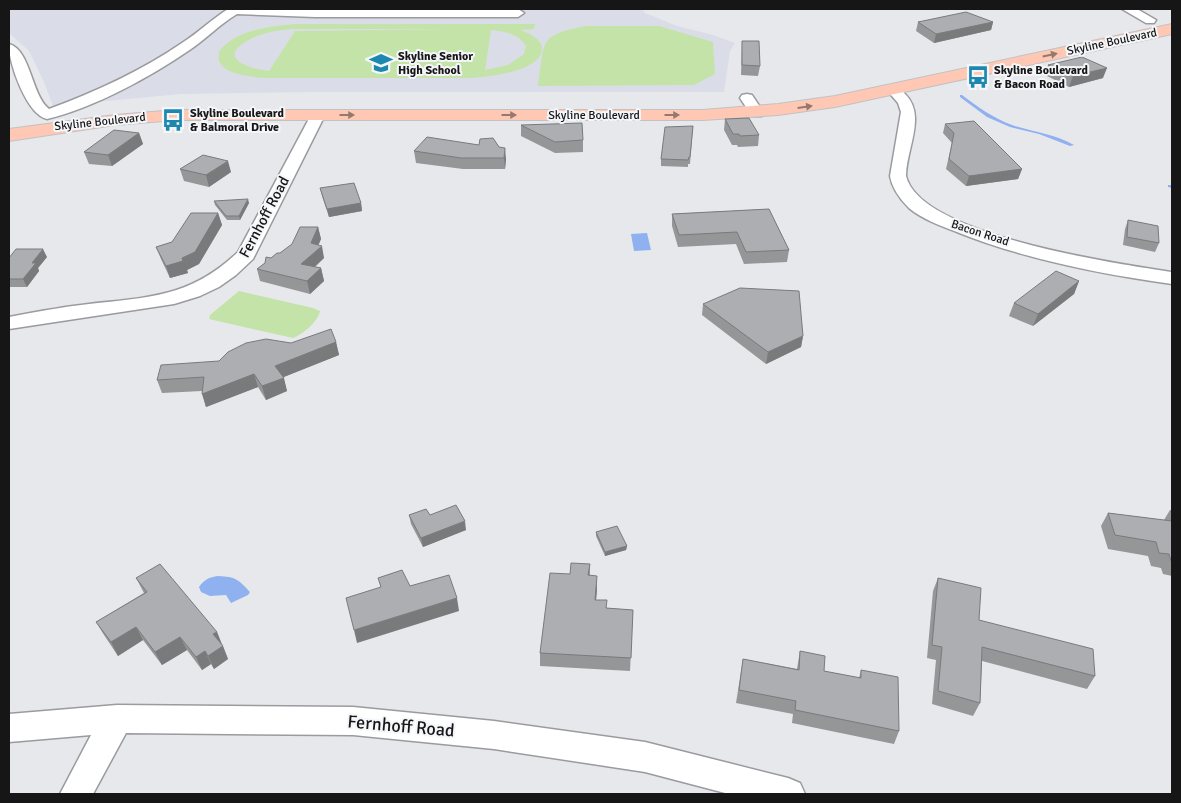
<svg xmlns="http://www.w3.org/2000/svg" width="1181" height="803" font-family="Signika,sans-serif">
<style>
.built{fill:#dadde7}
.green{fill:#c4e3a9;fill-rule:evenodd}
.water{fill:#8fb1ef}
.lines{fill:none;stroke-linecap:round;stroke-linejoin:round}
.stream{fill:#8fb1ef;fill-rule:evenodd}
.minor-casing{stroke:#9a9b9e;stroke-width:3}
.major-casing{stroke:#c2c2c3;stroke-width:2}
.minor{fill:#fff;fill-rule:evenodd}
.major{fill:#ffc8b5;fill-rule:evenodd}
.wall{fill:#959698}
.shaded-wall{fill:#797a7c}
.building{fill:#adaeb1;stroke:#797a7c}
.oneway{fill:#96786e}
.labels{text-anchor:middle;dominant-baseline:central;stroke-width:4;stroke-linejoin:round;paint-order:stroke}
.far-street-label{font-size:12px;fill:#161617;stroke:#f5f6f9}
.far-poi-label{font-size:12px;font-weight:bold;fill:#161617;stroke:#f5f6f9;text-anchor:start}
.street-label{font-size:15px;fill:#161617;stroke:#f5f6f9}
.near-street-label{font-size:18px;fill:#161617;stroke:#f5f6f9}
</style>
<rect width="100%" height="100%" fill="#e7e8ec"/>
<!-- built -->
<path class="built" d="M 9,9 L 642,9 L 645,13 L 677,26 L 713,35 L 735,43 L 730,51 L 724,92 L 309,92 L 181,94 L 53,106 L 44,82 L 29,51 L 9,33 Z"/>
<!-- green -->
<path class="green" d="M 295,24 L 535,24 L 534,29 L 520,30 C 528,33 543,39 542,50 C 539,72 488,77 471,78 L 267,78 C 251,77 210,74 220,50 C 237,30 270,26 295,24 ZM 292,29 L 456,29 L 295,31 L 269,71 C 251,69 216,59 247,41 C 260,33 277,30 292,29 ZM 491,30 C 504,31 519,34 526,46 L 524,54 L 508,65 L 485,70 Z
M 586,26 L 659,26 L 713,42 L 715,74 L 694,85 L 538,86 C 545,42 537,35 586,26 Z
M 239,291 L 313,308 L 320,311 C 318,322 303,334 293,338 L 209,319 L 210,315 Z"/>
<!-- water -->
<path class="water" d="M 647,233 L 651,250 L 634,251 L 631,234 Z
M 218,576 C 236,577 238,579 250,592 L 248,595 L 231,603 L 226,595 L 210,596 L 201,592 L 199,587 C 204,580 209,577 218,576 Z"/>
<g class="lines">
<!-- stream -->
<path class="stream" d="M 960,95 L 962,95 C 978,107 993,118 1012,125 C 1032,132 1055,134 1074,145 L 1070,146 L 1039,134 L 1010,127 L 987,117 L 960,97 Z
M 1168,185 L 1172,185 L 1172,188 L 1168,187 Z"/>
<defs>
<path id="minor" d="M 228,9 L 518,9 L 524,13 L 518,17 L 315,17 L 237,14 C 220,24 207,38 191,49 C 152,76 94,108 47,119 C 27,115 8,62 9,44 C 31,50 31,95 49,109 C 95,92 141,71 182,43 C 198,33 212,19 228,9 Z
M 1122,9 L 1137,9 L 1156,20 L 1154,23 L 1146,23 Z
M 893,85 C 899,86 901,89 905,94 C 927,115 906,149 906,176 C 920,235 1118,264 1172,272 L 1172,284 C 1100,274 1024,259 957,232 C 941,226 922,219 909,208 C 900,199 892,188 890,176 L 901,112 L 898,103 L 886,89 L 888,86 Z
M 747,94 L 752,95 L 764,113 L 762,116 L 752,116 L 740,98 L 742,95 Z
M 318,111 L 323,112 L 325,115 L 253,259 L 236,275 L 219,287 L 200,296 L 174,304 L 9,329 L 9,317 C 35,312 62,307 89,304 C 150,297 191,297 238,252 L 311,115 L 313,112 Z
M 117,705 L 353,707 L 494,721 L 645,742 L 788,778 L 800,783 L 805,794 L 729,794 L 645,772 L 494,749 L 353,735 L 126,733 L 93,794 L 60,794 L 91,735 L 9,742 L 9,714 Z"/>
<path id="major" d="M 1172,24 L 1172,34 L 835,107 L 778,115 L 703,120 L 176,120 L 115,125 L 9,141 L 9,129 L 115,115 L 176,110 L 703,110 L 778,104 L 835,96 Z"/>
</defs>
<!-- minor casing -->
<use href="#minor" class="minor-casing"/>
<!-- major casing -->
<use href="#major" class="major-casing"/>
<!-- minor -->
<use href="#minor" class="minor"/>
<!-- major -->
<use href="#major" class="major"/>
</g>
<!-- wall -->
<path class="wall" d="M 918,22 L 993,22 L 991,30 L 934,43 L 916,31 Z
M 742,41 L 760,66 L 758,76 L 741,75 Z
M 1048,65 L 1103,78 L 1069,87 L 1045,75 Z
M 725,119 L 759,135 L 758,146 L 738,147 L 737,145 L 732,145 L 724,130 Z
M 945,124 L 1022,169 L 1018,179 L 966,186 L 946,169 L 952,143 L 943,133 Z
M 521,125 L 583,140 L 583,152 L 555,153 L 521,136 Z
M 693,126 L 690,164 L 688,164 L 688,167 L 661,166 L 661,159 Z
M 139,133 L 143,144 L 112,166 L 89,164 L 84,152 Z
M 493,138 L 506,159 L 505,169 L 463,169 L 416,163 L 414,151 L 479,145 Z
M 180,169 L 231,172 L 209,187 L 184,181 Z
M 320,188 L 361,203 L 362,211 L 329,217 L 322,196 Z
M 214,201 L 249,203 L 240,220 L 227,220 L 215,205 Z
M 769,209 L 789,250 L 787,262 L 744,264 L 736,244 L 678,247 L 672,226 L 672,214 Z
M 218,213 L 222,225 L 199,264 L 187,270 L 188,273 L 170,278 L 161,259 L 156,247 L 172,242 Z
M 1128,220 L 1159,243 L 1155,252 L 1123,245 L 1125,229 Z
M 318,227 L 321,239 L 318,245 L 324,258 L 315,267 L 321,268 L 324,281 L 310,294 L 260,281 L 257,269 L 271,258 L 280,253 Z
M 47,257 L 38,268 L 39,271 L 27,287 L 9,287 L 9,258 Z
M 1079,281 L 1074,294 L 1033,326 L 1009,316 L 1014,303 Z
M 703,304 L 803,336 L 801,347 L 766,364 L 702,315 Z
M 336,342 L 339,355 L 283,377 L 287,391 L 266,400 L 258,387 L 206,407 L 202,391 L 162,393 L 157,380 L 219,361 L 291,343 Z
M 1170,510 L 1172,510 L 1172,576 L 1163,574 L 1161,568 L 1151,566 L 1148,556 L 1108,549 L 1101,526 L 1108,513 L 1164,520 Z
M 409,515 L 430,515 L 466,530 L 423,547 L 411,524 Z
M 596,532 L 627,546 L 626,550 L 605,556 L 596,536 Z
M 590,564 L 590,575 L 597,589 L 596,600 L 607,608 L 633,610 L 630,671 L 540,666 L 540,653 L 570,574 Z
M 136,578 L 217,632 L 228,659 L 214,669 L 211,664 L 202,670 L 187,650 L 162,665 L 143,640 L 118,656 L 104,635 L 96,622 L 144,593 Z
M 938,578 L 979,620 L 1095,676 L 1087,689 L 982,661 L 980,703 L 973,716 L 932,704 L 936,660 L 927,658 L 933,591 Z
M 800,651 L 824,671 L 859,678 L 861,670 L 899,731 L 894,744 L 792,723 L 793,714 L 736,703 L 743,659 L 797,669 Z"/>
<!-- shaded-wall -->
<path class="shaded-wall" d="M 993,22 L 991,30 L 934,43 L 936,34 Z
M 1107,68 L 1103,78 L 1069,87 L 1073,76 Z
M 139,133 L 143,144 L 112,166 L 108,155 Z
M 505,148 L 506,159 L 505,169 L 504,158 Z
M 228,161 L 231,172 L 209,187 L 206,175 Z
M 1022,169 L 1018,179 L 966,186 L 969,176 Z
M 248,199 L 249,203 L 240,220 L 239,216 Z
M 361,203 L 362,211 L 329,217 L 327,209 Z
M 218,213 L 222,225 L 199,264 L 187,270 L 188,273 L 170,278 L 166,266 L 182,258 Z
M 318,227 L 321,239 L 316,251 L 322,246 L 324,258 L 304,276 L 301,264 L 311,243 Z
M 43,249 L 47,257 L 38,268 L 39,271 L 27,287 L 23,279 L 32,263 Z
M 321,268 L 324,281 L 310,294 L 307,281 Z
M 1079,281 L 1074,294 L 1033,326 L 1038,314 Z
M 803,336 L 801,347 L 766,364 L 768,352 Z
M 336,342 L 339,355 L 279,379 L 275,366 Z
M 254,374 L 258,387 L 206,407 L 202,394 Z
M 284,378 L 287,391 L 266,400 L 262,386 Z
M 465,521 L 466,530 L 423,547 L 421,538 Z
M 627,546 L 626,550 L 605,556 L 605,552 Z
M 597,576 L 597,589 L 595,613 L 595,600 Z
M 457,598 L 459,611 L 357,643 L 354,630 Z
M 136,627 L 143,640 L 118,656 L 111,642 Z
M 217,632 L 222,645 L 213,634 Z
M 180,637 L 187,650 L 162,665 L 155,652 Z
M 223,646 L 228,659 L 214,669 L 208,656 Z
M 205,651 L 211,664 L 202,670 L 196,657 Z"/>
<!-- building -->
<path class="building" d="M 966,12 L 993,22 L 936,34 L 918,22 Z
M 742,41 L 759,41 L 760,66 L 742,65 Z
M 1082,57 L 1107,68 L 1073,76 L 1048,65 Z
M 749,118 L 759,135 L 740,136 L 739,134 L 733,134 L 725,119 Z
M 974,121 L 1022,169 L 969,176 L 949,159 L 954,133 L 945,124 Z
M 582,123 L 583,140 L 555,142 L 521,125 Z
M 693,126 L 690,157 L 689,157 L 688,160 L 661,159 L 665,127 Z
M 114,130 L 139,133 L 108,155 L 84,152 Z
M 427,137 L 479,145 L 480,139 L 493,138 L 499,147 L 505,148 L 504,158 L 461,158 L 414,151 Z
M 203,155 L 228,161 L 206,175 L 180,169 Z
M 354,183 L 361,203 L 327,209 L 320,188 Z
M 248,199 L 239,216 L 226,216 L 214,201 Z
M 769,209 L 789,250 L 746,252 L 737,232 L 679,235 L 672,214 Z
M 191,213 L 218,213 L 195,252 L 182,258 L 183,261 L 166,266 L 156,247 L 172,242 Z
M 1128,220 L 1158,226 L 1159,243 L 1127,237 Z
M 300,227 L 318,227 L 311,243 L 322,246 L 301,264 L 321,268 L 307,281 L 257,269 L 265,263 L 266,257 L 271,258 L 277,253 L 280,253 L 292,244 Z
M 16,249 L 43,249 L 32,263 L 36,263 L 23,279 L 9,279 L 9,258 Z
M 1056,271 L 1079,281 L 1038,314 L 1014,303 Z
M 740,288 L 799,291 L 803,336 L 768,352 L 703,304 Z
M 331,329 L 336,342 L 275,366 L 284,378 L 262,386 L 254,374 L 202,394 L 204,377 L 157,380 L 161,365 L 219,361 L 228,352 L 246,343 L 266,339 L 291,343 Z
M 456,505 L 465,521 L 421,538 L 409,515 L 426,509 L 430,515 Z
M 1108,513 L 1172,521 L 1172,561 L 1171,561 L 1169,554 L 1159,553 L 1156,542 L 1115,535 Z
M 617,526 L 627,546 L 605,552 L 596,532 Z
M 571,563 L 590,564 L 588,575 L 597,576 L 595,600 L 607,600 L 606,608 L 633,610 L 631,658 L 540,653 L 550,573 L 570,574 Z
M 160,564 L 217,632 L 213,634 L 223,646 L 208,656 L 205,651 L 196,657 L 180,637 L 155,652 L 136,627 L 111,642 L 96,622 L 147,592 L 136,578 Z
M 402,570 L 410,586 L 449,575 L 457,598 L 354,630 L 346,598 L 381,587 L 378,578 Z
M 938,578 L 981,588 L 979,620 L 1093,649 L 1095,676 L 982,647 L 980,703 L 938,691 L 942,647 L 932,645 Z
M 800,651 L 825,656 L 824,671 L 861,678 L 861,670 L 898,677 L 899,731 L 795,710 L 796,701 L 739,690 L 743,659 L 799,670 Z"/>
<!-- one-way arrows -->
<defs><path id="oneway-solid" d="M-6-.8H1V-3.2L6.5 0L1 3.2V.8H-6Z" transform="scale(1.25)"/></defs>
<g class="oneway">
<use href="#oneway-solid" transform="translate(1050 55) rotate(-12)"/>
<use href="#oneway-solid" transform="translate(805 107) rotate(-8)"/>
<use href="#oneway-solid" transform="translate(347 115)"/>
<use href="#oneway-solid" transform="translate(509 115)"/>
<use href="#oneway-solid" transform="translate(672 115)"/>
</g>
<!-- icons -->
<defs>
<symbol id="school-bare" viewBox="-9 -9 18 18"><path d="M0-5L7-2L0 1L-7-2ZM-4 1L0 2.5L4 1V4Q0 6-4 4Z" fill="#1c88af" stroke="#f5f6f9" stroke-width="2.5" paint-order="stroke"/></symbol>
<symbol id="bus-bare" viewBox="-9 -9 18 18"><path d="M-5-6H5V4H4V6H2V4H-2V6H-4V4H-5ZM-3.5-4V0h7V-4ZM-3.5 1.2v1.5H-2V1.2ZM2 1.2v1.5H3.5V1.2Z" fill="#1c88af" stroke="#f5f6f9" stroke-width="2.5" paint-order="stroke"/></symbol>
</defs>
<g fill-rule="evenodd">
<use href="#school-bare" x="365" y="47" width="32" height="32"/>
<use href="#bus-bare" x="962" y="61" width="32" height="32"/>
<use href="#bus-bare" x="157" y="104" width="32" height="32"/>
</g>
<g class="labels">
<!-- far-street labels -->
<g class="far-street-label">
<text transform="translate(1112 42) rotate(-12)">Skyline Boulevard</text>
<text x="594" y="115">Skyline Boulevard</text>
<text transform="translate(100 122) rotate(-6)">Skyline Boulevard</text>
<text transform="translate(980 233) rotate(18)">Bacon Road</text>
</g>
<!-- far-poi labels -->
<g class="far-poi-label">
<text x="398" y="56">Skyline Senior<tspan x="398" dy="14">High School</tspan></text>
<text x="994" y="70">Skyline Boulevard<tspan x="994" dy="14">&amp; Bacon Road</tspan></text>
<text x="190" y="113">Skyline Boulevard<tspan x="190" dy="14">&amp; Balmoral Drive</tspan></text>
</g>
<!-- street labels -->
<g class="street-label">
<text transform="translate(264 217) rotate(-62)">Fernhoff Road</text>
</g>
<!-- near-street labels -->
<g class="near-street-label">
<text transform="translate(401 726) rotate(5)">Fernhoff Road</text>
</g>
</g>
<!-- border -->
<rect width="1181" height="803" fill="none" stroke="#161617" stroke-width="20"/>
</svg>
